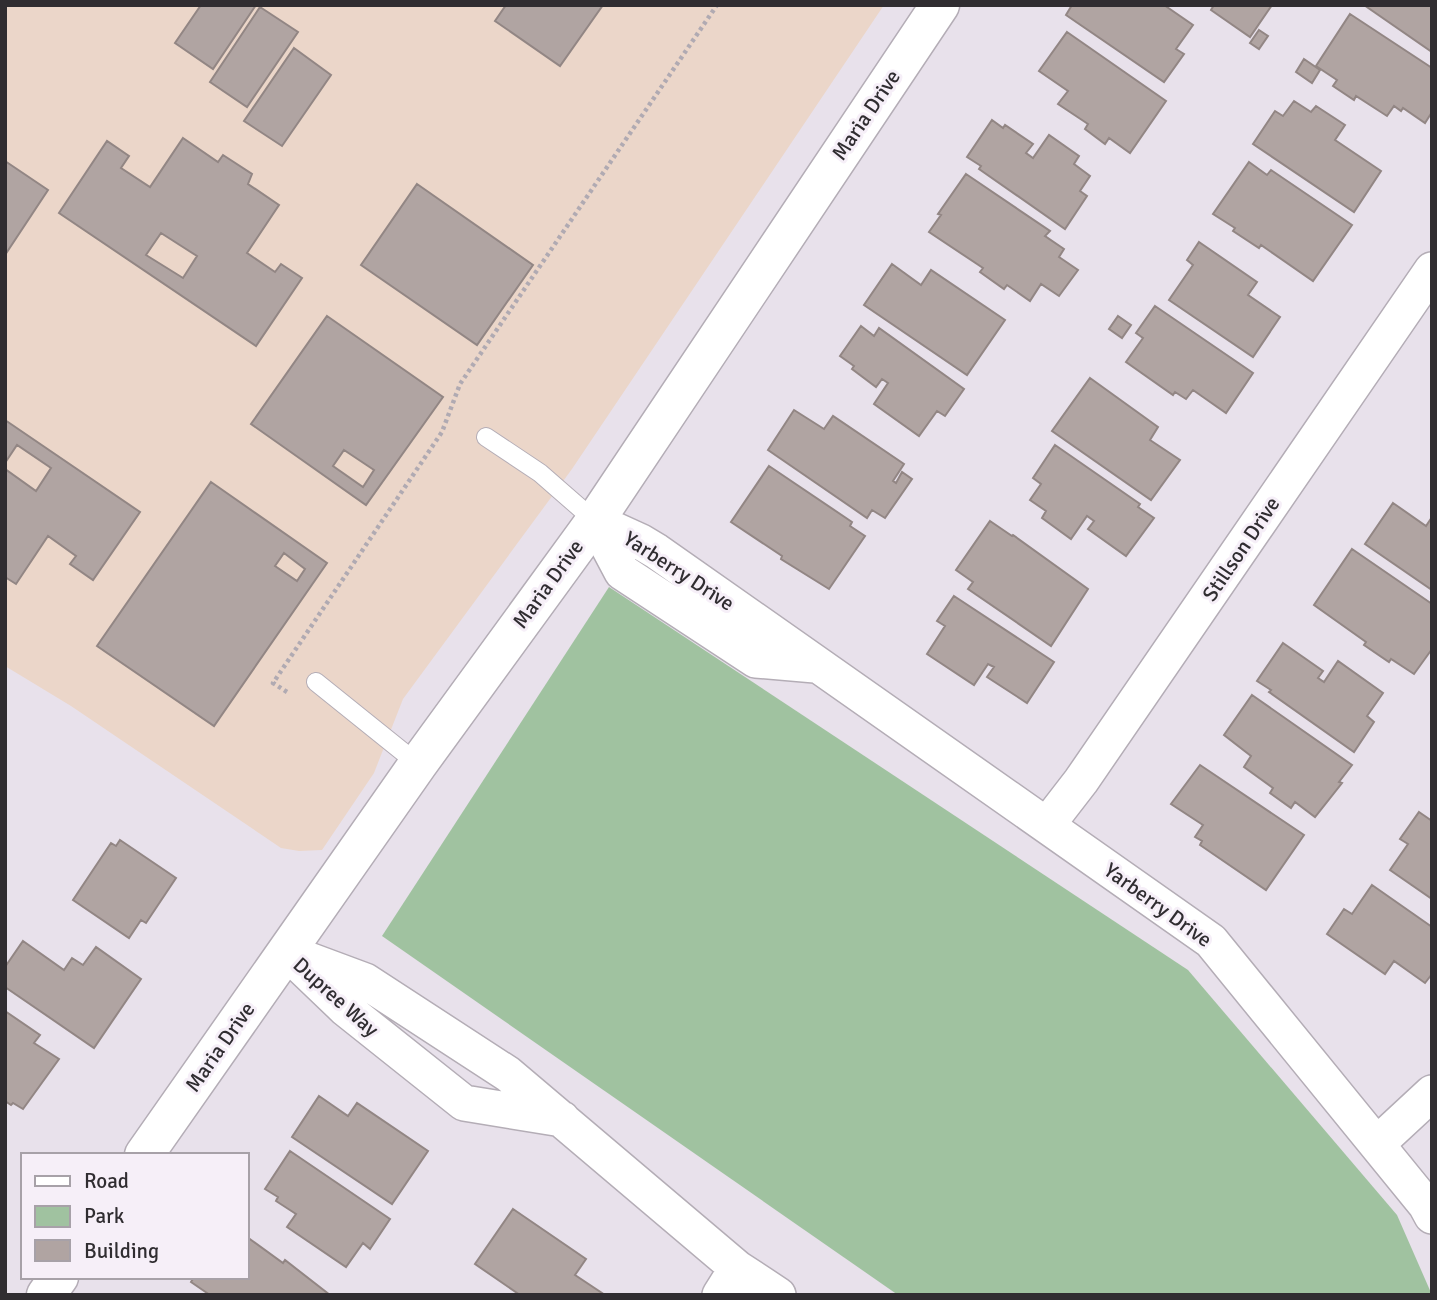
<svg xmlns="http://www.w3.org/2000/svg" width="1437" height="1300" font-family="Signika,sans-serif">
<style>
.education{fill:#ebd6c9}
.green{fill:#a0c2a0}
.building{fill:#b0a4a2;stroke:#928684;stroke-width:2;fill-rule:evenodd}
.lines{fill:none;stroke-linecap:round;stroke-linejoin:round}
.service-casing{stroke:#b4adb6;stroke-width:20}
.minor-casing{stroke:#b4adb6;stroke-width:38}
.tertiary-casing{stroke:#b4adb6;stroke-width:41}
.path{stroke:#b0aab2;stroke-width:4.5;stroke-dasharray:3.5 3.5;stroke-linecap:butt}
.service{stroke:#fff;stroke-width:18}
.minor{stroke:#fff;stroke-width:35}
.tertiary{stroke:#fff;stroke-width:38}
.labels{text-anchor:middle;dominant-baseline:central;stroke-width:6;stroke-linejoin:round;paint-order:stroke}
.street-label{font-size:21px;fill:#302d31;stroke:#f6eff8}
</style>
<rect width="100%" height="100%" fill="#e8e1eb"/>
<!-- education -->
<path class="education" d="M 5,5 L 884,5 L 572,469 L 403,699 L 374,773 L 322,850 L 299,851 L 281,848 L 71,706 L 5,666 Z"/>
<!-- green -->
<path class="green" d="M 609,587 L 1188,970 L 1397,1215 L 1432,1295 L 898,1295 L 382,936 Z"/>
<!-- building -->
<path class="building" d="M 201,5 L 256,5 L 213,69 L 175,43 Z
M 506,5 L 603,5 L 560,66 L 495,21 Z
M 1072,5 L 1164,5 L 1193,25 L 1176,49 L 1184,54 L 1164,82 L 1066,15 Z
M 1214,5 L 1272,5 L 1250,37 L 1211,10 Z
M 1364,5 L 1432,5 L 1432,52 Z
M 260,7 L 298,32 L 247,107 L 210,82 Z
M 1350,14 L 1432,68 L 1432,112 L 1425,123 L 1403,108 L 1401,111 L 1394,106 L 1387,116 L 1356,96 L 1354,100 L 1333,86 L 1337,80 L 1316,66 Z
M 1259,30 L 1268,36 L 1259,49 L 1250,43 Z
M 1067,32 L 1166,101 L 1130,153 L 1109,138 L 1105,144 L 1085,129 L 1088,124 L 1058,104 L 1068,91 L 1039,71 Z
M 294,48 L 331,75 L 282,146 L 244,121 Z
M 1304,59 L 1320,70 L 1312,83 L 1296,72 Z
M 1294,101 L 1311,112 L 1316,106 L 1345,125 L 1335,140 L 1381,171 L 1354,212 L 1253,144 L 1275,111 L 1283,116 Z
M 992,120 L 1003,128 L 1005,125 L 1033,144 L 1026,153 L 1033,158 L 1049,135 L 1079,156 L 1074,164 L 1090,176 L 1080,191 L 1087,196 L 1065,229 L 979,169 L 981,166 L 967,157 Z
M 183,138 L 218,162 L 223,155 L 252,174 L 248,184 L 279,205 L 247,253 L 275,272 L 281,264 L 302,278 L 256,346 L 59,213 L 107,141 L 129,156 L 121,168 L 150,187 ZM 161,233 L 197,256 L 183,278 L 146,255 Z
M 5,161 L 48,190 L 5,255 Z
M 1249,162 L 1267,175 L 1271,170 L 1352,225 L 1313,281 L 1261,245 L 1259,248 L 1233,231 L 1235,228 L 1213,214 Z
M 966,174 L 1050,231 L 1045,236 L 1064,249 L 1059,257 L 1078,270 L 1059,296 L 1041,284 L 1030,301 L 1007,285 L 1004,289 L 980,272 L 983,268 L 929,232 L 941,215 L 938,214 Z
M 417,184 L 533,265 L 477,345 L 361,265 Z
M 1199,242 L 1257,282 L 1248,295 L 1280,317 L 1253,357 L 1169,300 L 1193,265 L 1187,260 Z
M 892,264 L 921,285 L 931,270 L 1005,320 L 967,375 L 864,305 Z
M 1155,306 L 1253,373 L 1226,413 L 1193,390 L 1186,399 L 1175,392 L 1173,395 L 1126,362 L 1143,338 L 1136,333 Z
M 327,316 L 443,397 L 366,505 L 251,424 ZM 344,450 L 374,470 L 363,487 L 333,466 Z
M 1118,316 L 1131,325 L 1122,338 L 1109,329 Z
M 861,326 L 874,336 L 879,328 L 964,389 L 945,416 L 937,411 L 919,436 L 874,404 L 888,383 L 882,379 L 876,387 L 852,369 L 854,366 L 840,356 Z
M 1090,378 L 1158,427 L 1150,440 L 1180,460 L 1151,500 L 1052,431 Z
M 794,410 L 824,429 L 833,416 L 904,464 L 893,481 L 896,483 L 902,472 L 912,479 L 885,518 L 872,510 L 867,518 L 768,450 Z
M 5,420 L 140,512 L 93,580 L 70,564 L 76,556 L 48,536 L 16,584 L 5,577 L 5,469 L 36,491 L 51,468 L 17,445 L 5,463 Z
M 1055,445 L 1140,504 L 1138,507 L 1154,518 L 1126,556 L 1088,529 L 1094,521 L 1087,516 L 1071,539 L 1042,518 L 1046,511 L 1030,500 L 1041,484 L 1033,478 Z
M 769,466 L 852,522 L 850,526 L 865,536 L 829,589 L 781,559 L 782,556 L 731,522 Z
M 211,482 L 327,563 L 214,726 L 97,646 ZM 284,553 L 305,569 L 297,581 L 275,566 Z
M 1393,503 L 1426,526 L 1432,517 L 1432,590 L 1365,544 Z
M 990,521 L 1012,536 L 1013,535 L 1088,589 L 1051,646 L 968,589 L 973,582 L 956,570 Z
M 1352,549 L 1432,604 L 1432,649 L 1414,674 L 1391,659 L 1389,662 L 1364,645 L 1366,642 L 1314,605 Z
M 954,596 L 1054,662 L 1027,703 L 987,677 L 994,667 L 988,664 L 974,685 L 927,654 L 945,626 L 937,621 Z
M 1283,643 L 1323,671 L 1318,678 L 1324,682 L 1338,661 L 1383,693 L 1367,716 L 1374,722 L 1354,752 L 1269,692 L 1271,690 L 1257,681 Z
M 1252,695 L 1352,765 L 1339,782 L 1342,783 L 1315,817 L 1295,802 L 1291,808 L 1270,793 L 1273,788 L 1244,767 L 1251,756 L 1224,735 Z
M 1200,765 L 1304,835 L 1266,890 L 1200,845 L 1202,841 L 1195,837 L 1203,825 L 1171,804 Z
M 1419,812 L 1432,821 L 1432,899 L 1390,870 L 1408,844 L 1400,839 Z
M 120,840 L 176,878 L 146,923 L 141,920 L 129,938 L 73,900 L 111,843 L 116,846 Z
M 1372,885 L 1432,927 L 1432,974 L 1425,983 L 1394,961 L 1385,974 L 1327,934 L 1344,909 L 1352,914 Z
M 23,941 L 64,970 L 72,958 L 83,965 L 96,947 L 141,979 L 94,1048 L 5,987 L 5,967 Z
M 5,1011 L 40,1035 L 34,1043 L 59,1059 L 23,1109 L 13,1103 L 11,1105 L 5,1101 Z
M 319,1096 L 348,1116 L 357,1103 L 428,1151 L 392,1204 L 292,1137 Z
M 290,1151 L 390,1219 L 370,1249 L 363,1243 L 346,1267 L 287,1227 L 296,1214 L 276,1201 L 278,1197 L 265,1189 Z
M 513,1209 L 586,1259 L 575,1275 L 605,1295 L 520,1295 L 475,1264 Z
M 247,1237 L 283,1263 L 285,1260 L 330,1295 L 210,1295 L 191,1282 L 194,1277 L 247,1277 Z"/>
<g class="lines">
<defs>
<path id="service" d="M 486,437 L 540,473 L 595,521
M 316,682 L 418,764"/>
<path id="minor" d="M 595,521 L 641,542 L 656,551 L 1211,941 L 1426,1205 L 1432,1216
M 595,521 L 622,572 L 756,660 L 815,665
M 1047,825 L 1081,781 L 1432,270
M 287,952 L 365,981 L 508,1074 L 737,1268 L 778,1295
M 297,962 L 346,1009 L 464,1103 L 562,1119
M 1377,1144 L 1432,1093
M 720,1295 L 737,1268"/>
<path id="tertiary" d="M 144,1155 L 418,764 L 595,521 L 940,5
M 46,1295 L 59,1277"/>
</defs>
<!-- service casing -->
<use href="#service" class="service-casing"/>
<!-- minor casing -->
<use href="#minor" class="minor-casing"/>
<!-- tertiary casing -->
<use href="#tertiary" class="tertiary-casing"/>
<!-- path -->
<path class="path" d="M 287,692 L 273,683 L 442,432 L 460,384 L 717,5"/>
<!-- service -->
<use href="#service" class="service"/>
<!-- minor -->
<use href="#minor" class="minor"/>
<!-- tertiary -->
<use href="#tertiary" class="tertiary"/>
</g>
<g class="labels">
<!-- street labels -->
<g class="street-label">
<text transform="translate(866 115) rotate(-56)">Maria Drive</text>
<text transform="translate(1241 549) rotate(-56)">Stillson Drive</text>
<text transform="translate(679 571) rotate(33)">Yarberry Drive</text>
<text transform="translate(548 584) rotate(-54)">Maria Drive</text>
<text transform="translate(1158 905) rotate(36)">Yarberry Drive</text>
<text transform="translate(336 997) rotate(42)">Dupree Way</text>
<text transform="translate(220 1047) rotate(-55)">Maria Drive</text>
</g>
</g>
<!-- border -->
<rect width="1437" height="1300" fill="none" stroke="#302d31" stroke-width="14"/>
<!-- legend -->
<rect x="21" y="1153" width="228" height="126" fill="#f6eff8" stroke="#a7a1a8" stroke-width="2"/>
<rect x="35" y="1176" width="35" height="10" fill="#ffffff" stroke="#a7a1a8" stroke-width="2"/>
<text x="84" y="1188" font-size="21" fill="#302d31">Road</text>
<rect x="35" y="1206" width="35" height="21" fill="#a0c2a0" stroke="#a7a1a8" stroke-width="2"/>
<text x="84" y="1223" font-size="21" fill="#302d31">Park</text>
<rect x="35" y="1240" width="35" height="21" fill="#b0a4a2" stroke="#a7a1a8" stroke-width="2"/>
<text x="84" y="1258" font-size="21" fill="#302d31">Building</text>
</svg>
